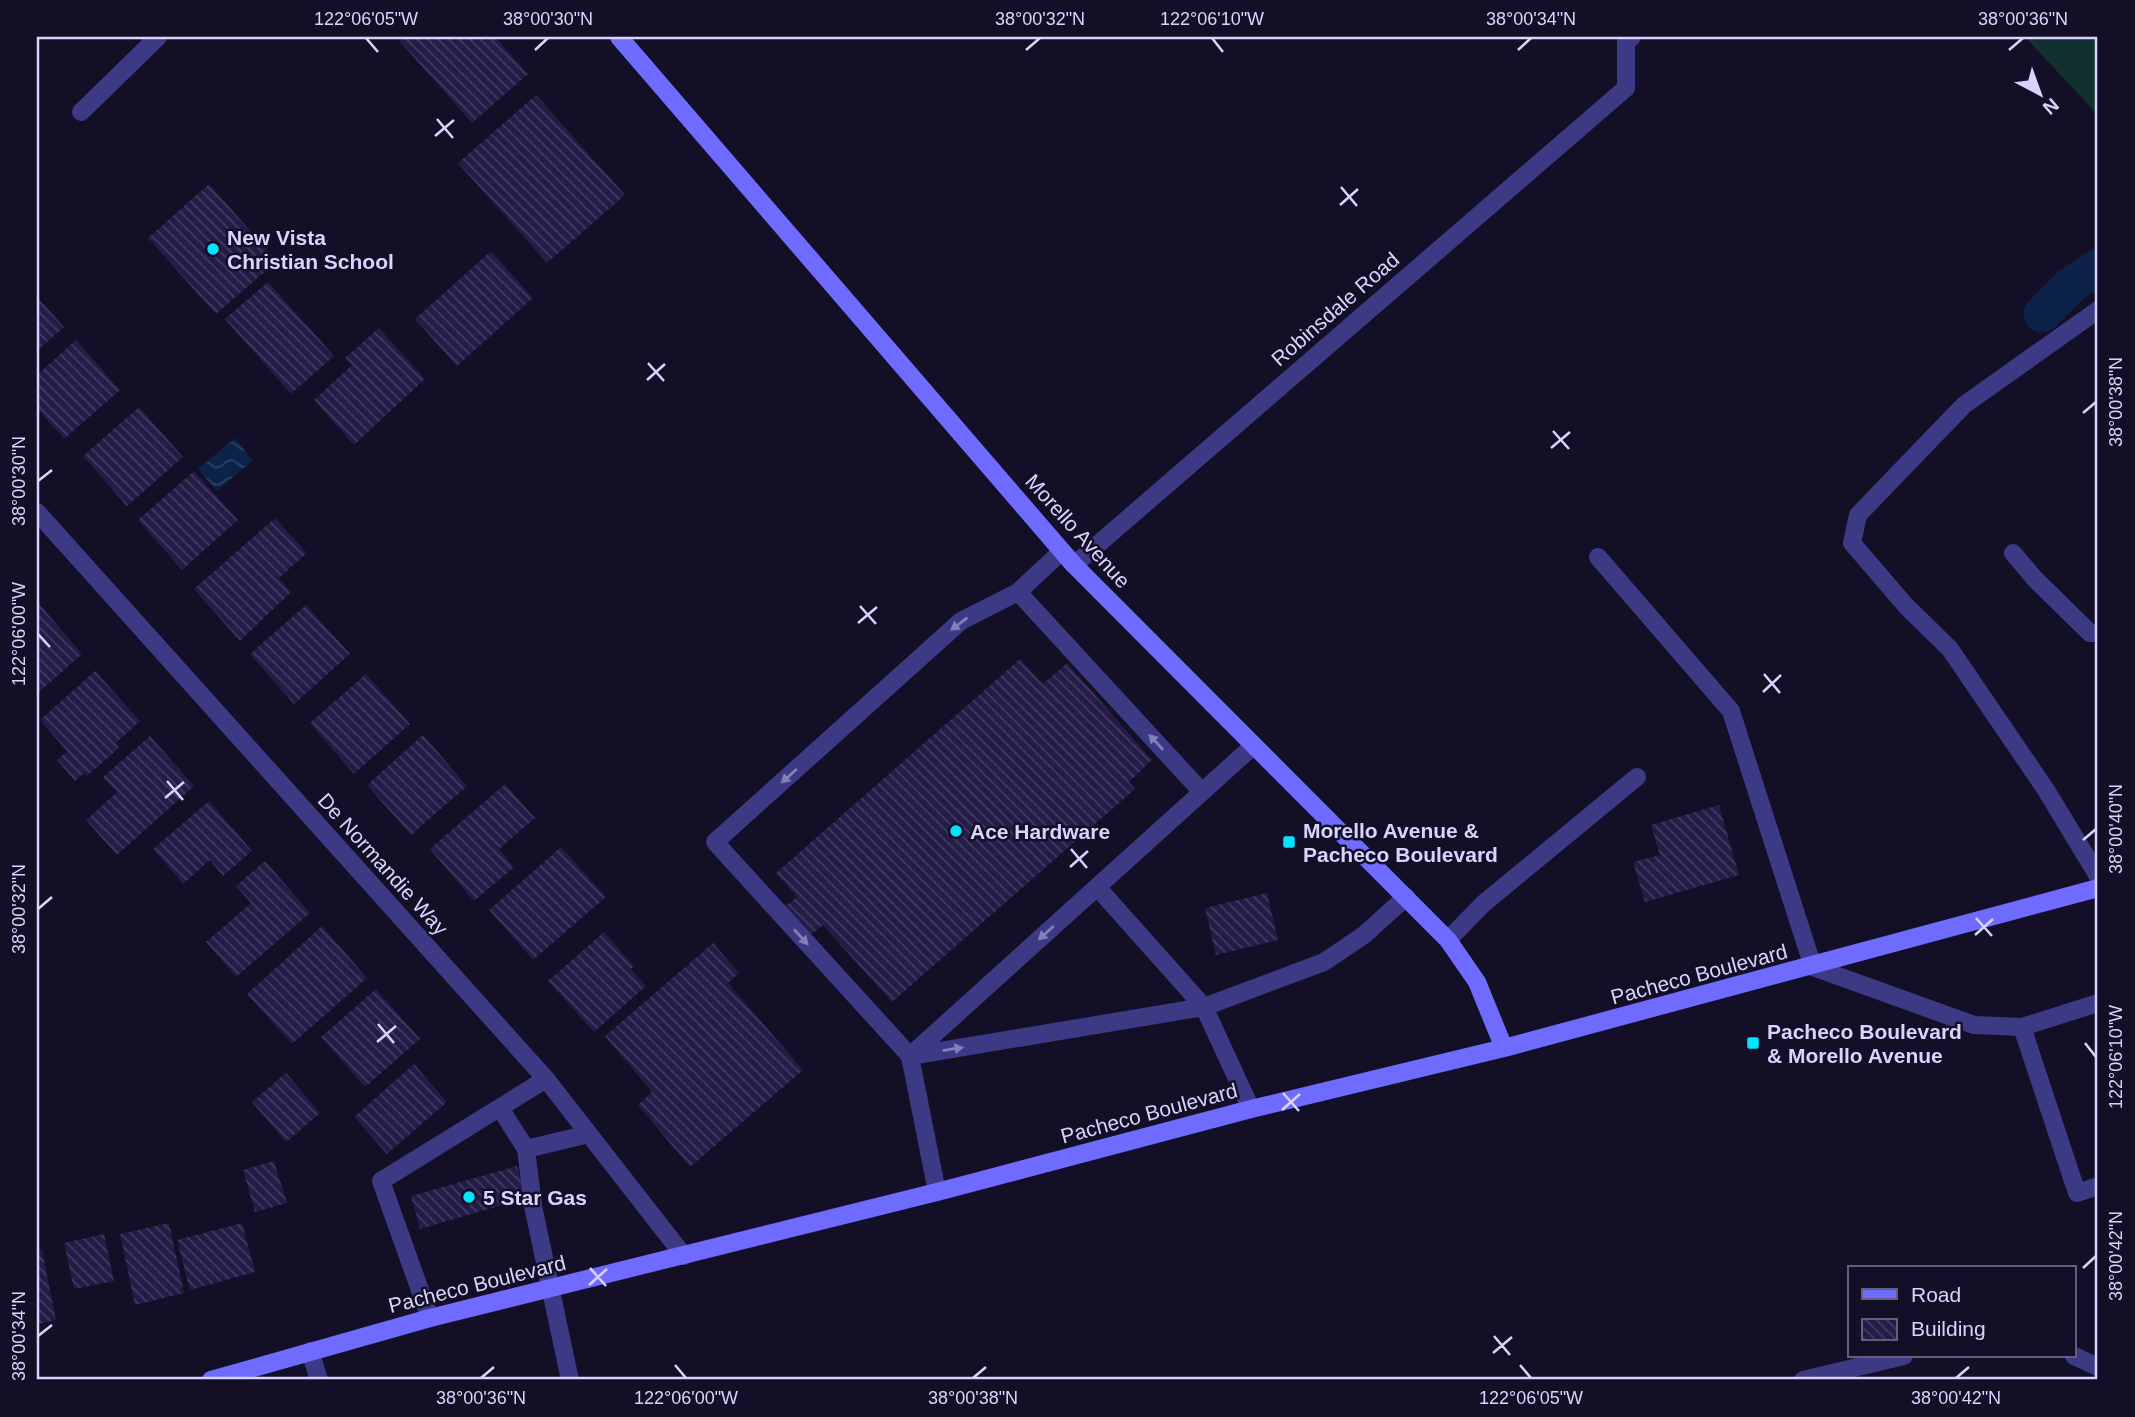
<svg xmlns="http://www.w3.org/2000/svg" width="2135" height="1417" font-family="Arial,sans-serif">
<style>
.green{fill:#12302f}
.water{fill:url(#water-waves)}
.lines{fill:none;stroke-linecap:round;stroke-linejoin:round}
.canal{stroke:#0c2248;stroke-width:37}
.building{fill:url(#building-back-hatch)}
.lane{stroke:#3d3a85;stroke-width:18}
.street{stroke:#3d3a85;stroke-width:18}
.secondary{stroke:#6f6bff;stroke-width:18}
.oneway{fill:#837fbc}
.ticks{fill:none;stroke:#d9d4ff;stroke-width:2.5}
.poi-dot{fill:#00e5ff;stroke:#130f26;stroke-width:2.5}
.labels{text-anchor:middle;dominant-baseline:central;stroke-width:5;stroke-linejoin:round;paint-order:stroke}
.poi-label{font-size:21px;font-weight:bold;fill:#d9d4ff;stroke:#130f26;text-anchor:start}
.street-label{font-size:21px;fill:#d9d4ff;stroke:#130f26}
.neatline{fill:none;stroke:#d9d4ff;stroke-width:2.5}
.ticks-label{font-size:18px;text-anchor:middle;fill:#d9d4ff}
</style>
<defs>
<pattern id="water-waves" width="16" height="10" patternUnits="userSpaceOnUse" patternTransform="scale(1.75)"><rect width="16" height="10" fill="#0c2248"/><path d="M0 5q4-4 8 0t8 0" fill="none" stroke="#2f4163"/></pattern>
<pattern id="building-back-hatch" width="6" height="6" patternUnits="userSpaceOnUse" patternTransform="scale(1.75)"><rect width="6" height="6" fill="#241b47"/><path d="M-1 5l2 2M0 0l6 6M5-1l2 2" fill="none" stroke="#433b63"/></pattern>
</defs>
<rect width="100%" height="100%" fill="#130f26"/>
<!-- green -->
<path class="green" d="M 2025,37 L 2098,37 L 2098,115 Z"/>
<!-- water -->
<path class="water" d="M 235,438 L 253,460 L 217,491 L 198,469 Z"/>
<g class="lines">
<!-- canal -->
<path class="canal" d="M 2042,314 L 2070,286 L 2098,267"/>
</g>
<!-- building -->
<path class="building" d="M 396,37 L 495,37 L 528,74 L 472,123 Z
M 536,95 L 625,195 L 547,263 L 458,163 Z
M 209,184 L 277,261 L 216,314 L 148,238 Z
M 491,251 L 533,298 L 457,366 L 415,319 Z
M 268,282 L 334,356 L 291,394 L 225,319 Z
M 37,297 L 64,327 L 37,351 Z
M 379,328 L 425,379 L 354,445 L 314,400 L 352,365 L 345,358 Z
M 76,340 L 120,390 L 64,439 L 37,408 L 37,375 Z
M 139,407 L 183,457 L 127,506 L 83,456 Z
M 194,471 L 238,520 L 182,570 L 138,520 Z
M 275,518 L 307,553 L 279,578 L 291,592 L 240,641 L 194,589 Z
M 39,604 L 82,654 L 37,694 L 37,606 Z
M 306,605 L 350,654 L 294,704 L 250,654 Z
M 1020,659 L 1043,684 L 1067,663 L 1152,760 L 1129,782 L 1135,789 L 892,1002 L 823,925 L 809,936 L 784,907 L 797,897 L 776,873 Z
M 95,671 L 140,721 L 116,743 L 119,748 L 87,776 L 84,773 L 75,781 L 57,760 L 67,751 L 40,720 Z
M 366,674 L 410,724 L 354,774 L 310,723 Z
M 423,735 L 467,786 L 411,835 L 367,785 Z
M 150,736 L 194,786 L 117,855 L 86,820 L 117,792 L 103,777 Z
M 505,784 L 535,818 L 499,849 L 514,867 L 474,901 L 430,849 Z
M 209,801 L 252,851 L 223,876 L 210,860 L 183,884 L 153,849 Z
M 1719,805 L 1739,875 L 1645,902 L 1633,862 L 1660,855 L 1651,825 Z
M 561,847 L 606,897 L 533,960 L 489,910 Z
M 265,861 L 310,913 L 236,977 L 206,942 L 251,903 L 236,886 Z
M 1267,893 L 1278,940 L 1216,955 L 1205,908 Z
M 322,926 L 367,978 L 292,1044 L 247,994 Z
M 604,932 L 634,966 L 631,969 L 646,986 L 594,1032 L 548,981 Z
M 713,943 L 739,973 L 728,983 L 803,1070 L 690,1167 L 638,1105 L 652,1092 L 605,1036 Z
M 376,989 L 420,1039 L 365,1087 L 321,1037 Z
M 414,1064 L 447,1102 L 387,1154 L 354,1117 Z
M 286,1073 L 320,1113 L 286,1142 L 252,1102 Z
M 274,1161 L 287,1203 L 255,1212 L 243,1170 Z
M 517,1166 L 526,1198 L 420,1229 L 411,1196 Z
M 169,1223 L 184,1293 L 135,1305 L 120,1234 Z
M 242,1223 L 255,1272 L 190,1290 L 177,1240 Z
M 104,1234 L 114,1281 L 74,1289 L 64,1243 Z
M 42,1250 L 56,1320 L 37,1324 L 37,1251 Z"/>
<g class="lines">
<!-- lane -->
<path class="lane" d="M 1626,88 L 1626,42 L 1632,37
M 81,112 L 158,37
M 2098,310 L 1964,405 L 1858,515 L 1852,543 L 1906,606 L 1950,649 L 2046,790 L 2098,876
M 2013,553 L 2035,579 L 2090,633 L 2098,633
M 1598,557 L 1731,711 L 1813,967 L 1974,1025 L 2022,1027 L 2098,1003
M 1018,592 L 1202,792
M 1097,887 L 910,1056 L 1204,1007 L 1324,962 L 1364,935 L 1406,897
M 1448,940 L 1483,904 L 1637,777
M 2022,1027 L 2077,1193 L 2098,1186
M 500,1108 L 526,1149
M 1251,1109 L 1204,1007 L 1097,887 L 1253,746
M 937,1192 L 910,1056 L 715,842 L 961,621 L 1018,592 L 1062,551
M 430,1318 L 381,1181 L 546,1079
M 310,1351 L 319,1380
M 2074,1356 L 2098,1367
M 570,1380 L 533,1206 L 526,1149 L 589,1134
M 1803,1380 L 1904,1356"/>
<!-- street -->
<path class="street" d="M 37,512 L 546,1079 L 684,1256
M 1074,565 L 1626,88"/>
<!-- secondary -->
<path class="secondary" d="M 619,37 L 1074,565 L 1448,940 L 1477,982 L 1504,1048
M 211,1380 L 430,1318 L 937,1192 L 1251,1109 L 1504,1048 L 2098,888"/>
</g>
<!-- one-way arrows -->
<defs><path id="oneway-solid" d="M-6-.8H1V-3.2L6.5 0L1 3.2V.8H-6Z" transform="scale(1.75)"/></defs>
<g class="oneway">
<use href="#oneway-solid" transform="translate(959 624) rotate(143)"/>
<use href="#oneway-solid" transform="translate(1156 742) rotate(-133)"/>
<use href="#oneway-solid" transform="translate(789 776) rotate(138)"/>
<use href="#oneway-solid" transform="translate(1046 933) rotate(138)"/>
<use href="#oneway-solid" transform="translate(801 937) rotate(48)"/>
<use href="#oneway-solid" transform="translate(953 1049) rotate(-9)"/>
</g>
<!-- ticks -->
<path class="ticks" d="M 366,38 L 378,52M 1212,38 L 1223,52M 535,50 L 548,38M 1026,50 L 1040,38M 1518,50 L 1531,38M 2009,50 L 2023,38M 437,119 L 453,138M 435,136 L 454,120M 1341,187 L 1357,206M 1340,205 L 1358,189M 648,363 L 664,381M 647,380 L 665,364M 2083,413 L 2096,402M 1553,431 L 1569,449M 1551,448 L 1570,432M 38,481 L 52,470M 860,606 L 876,624M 858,623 L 877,607M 38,634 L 50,647M 1764,674 L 1780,693M 1763,692 L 1781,675M 167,781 L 183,800M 165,798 L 184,782M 2083,840 L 2096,829M 1071,849 L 1087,868M 1070,867 L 1088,851M 38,909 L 52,897M 1976,918 L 1992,936M 1975,935 L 1993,919M 378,1024 L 394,1043M 377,1042 L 396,1026M 2085,1043 L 2096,1057M 1283,1093 L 1299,1111M 1282,1110 L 1300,1094M 590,1268 L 606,1286M 2083,1268 L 2096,1256M 589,1285 L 607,1269M 38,1336 L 52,1325M 1494,1336 L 1510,1355M 1493,1353 L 1512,1337M 675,1365 L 686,1378M 1520,1365 L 1531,1378M 481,1378 L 494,1367M 973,1378 L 986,1367M 1956,1378 L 1969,1367"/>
<!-- markers -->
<g class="poi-dot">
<circle cx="213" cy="249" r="7"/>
<circle cx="956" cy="831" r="7"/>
<rect x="1282" y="835" width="14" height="14" rx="3.5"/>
<rect x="1746" y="1036" width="14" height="14" rx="3.5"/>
<circle cx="469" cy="1197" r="7"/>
</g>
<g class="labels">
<!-- poi labels -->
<g class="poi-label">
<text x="227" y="237">New Vista<tspan x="227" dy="24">Christian School</tspan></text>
<text x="1303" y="830">Morello Avenue &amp;<tspan x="1303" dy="24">Pacheco Boulevard</tspan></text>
<text x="970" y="831">Ace Hardware</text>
<text x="1767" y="1031">Pacheco Boulevard<tspan x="1767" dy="24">&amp; Morello Avenue</tspan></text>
<text x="483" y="1197">5 Star Gas</text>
</g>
<!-- street labels -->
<g class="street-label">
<text transform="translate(1335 309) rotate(-41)">Robinsdale Road</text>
<text transform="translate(1078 531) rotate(48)">Morello Avenue</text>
<text transform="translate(383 864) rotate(48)">De Normandie Way</text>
<text transform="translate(1699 974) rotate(-15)">Pacheco Boulevard</text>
<text transform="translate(1149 1113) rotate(-15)">Pacheco Boulevard</text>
<text transform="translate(477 1284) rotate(-14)">Pacheco Boulevard</text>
</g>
</g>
<!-- border -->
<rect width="2135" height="1417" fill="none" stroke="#130f26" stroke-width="77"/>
<!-- legend -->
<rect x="1848" y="1266" width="228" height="91" fill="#130f26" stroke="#625e7d" stroke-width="2"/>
<rect x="1862" y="1289" width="35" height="10" fill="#6f6bff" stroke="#625e7d" stroke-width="2"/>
<text x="1911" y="1302" font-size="21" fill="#d9d4ff">Road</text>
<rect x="1862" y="1319" width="35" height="21" fill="url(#building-back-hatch)" stroke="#625e7d" stroke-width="2"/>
<text x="1911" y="1336" font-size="21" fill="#d9d4ff">Building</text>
<!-- north arrow -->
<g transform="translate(2040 94) rotate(139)" stroke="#130f26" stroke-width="5" paint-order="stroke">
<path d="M0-5L12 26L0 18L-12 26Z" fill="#d9d4ff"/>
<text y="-10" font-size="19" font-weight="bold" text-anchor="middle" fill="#d9d4ff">N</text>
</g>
<rect x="38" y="38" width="2058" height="1340" class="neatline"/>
<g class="ticks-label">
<text x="366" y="25">122°06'05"W</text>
<text x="548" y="25">38°00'30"N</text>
<text x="1040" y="25">38°00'32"N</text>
<text x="1212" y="25">122°06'10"W</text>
<text x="1531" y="25">38°00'34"N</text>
<text x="2023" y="25">38°00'36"N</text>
<text transform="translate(2116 402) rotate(-90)" y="6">38°00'38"N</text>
<text transform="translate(19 481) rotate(-90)" y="6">38°00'30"N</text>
<text transform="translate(19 634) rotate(-90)" y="6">122°06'00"W</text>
<text transform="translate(2116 829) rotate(-90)" y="6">38°00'40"N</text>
<text transform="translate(19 909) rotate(-90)" y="6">38°00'32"N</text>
<text transform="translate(2116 1057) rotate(-90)" y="6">122°06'10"W</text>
<text transform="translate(2116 1256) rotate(-90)" y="6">38°00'42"N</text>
<text transform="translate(19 1336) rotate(-90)" y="6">38°00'34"N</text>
<text x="481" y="1404">38°00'36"N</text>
<text x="686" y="1404">122°06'00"W</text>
<text x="973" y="1404">38°00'38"N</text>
<text x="1531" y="1404">122°06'05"W</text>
<text x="1956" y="1404">38°00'42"N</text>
</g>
</svg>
